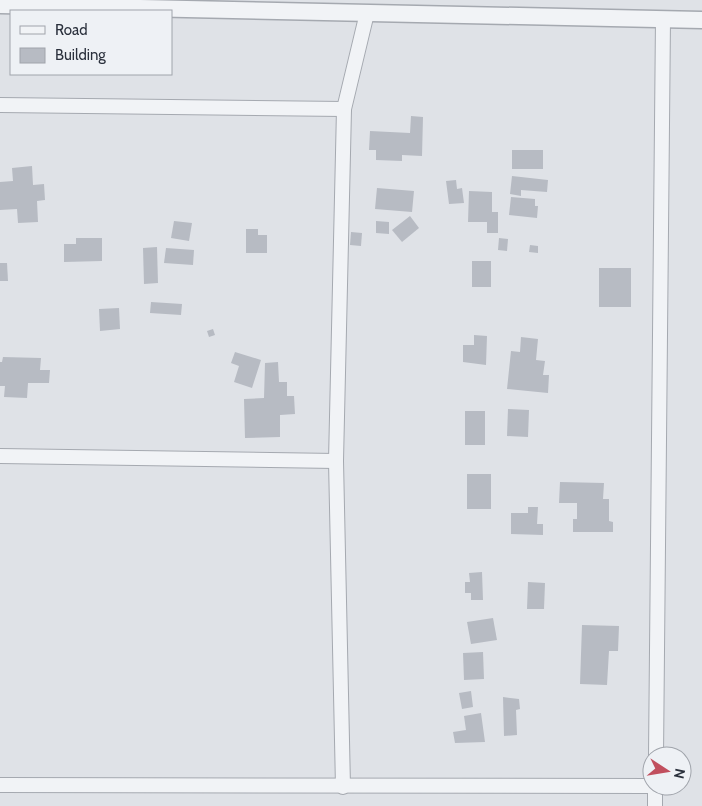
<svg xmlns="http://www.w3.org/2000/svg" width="702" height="806" font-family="Cabin,sans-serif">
<rect width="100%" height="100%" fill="#dfe2e7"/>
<g fill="#b7bbc3">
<polygon points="411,116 423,117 422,156 402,155 402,161 376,160 376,150 369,150 370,131 410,133"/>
<rect x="512" y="150" width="31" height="19"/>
<polygon points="32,166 33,185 44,184 45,200 37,201 38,222 18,223 17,209 0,210 0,182 13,181 12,168"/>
<polygon points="512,176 548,180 547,192 521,190 521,196 510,194"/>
<polygon points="456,180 457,189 462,188 464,203 449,204 446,181"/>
<polygon points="377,188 414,191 412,212 375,209"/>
<polygon points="469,191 492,192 492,212 498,212 498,233 487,233 487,222 468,222"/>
<polygon points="511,197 535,199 535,206 538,206 537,218 509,215"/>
<polygon points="410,216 419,228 402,242 392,230"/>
<polygon points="174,221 192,223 189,241 171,238"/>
<polygon points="376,221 389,222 389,234 376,233"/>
<polygon points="246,229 258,229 258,235 267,235 267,253 246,253"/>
<polygon points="351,232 362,233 361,246 350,245"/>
<polygon points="76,238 102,238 102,261 64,262 64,244 76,244"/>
<polygon points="499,238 508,239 507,251 498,250"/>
<polygon points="530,245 538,246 538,253 529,252"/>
<polygon points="157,247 158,283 144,284 143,248"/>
<polygon points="166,248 194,250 193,265 164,263"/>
<rect x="472" y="261" width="19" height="26"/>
<polygon points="0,263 7,263 8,281 0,281"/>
<rect x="599" y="268" width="32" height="39"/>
<polygon points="151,302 182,304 181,315 150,313"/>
<polygon points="119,308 120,329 100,331 99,309"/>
<polygon points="213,329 215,335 209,337 207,331"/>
<polygon points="474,335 487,336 486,365 463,362 463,345 474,345"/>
<polygon points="521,337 538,339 536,360 545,361 543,375 549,375 548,393 507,389 511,351 520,352"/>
<polygon points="235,352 261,360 252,388 234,382 239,366 231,363"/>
<polygon points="3,357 41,358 40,370 50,370 49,383 28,383 27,398 4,397 5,386 0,386 0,362 2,362"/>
<polygon points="278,362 279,382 287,382 287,396 294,396 295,414 280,415 280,437 245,438 244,399 264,398 265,363"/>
<polygon points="508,409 529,410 528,437 507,436"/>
<rect x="465" y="411" width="20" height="34"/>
<rect x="467" y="474" width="24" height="35"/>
<polygon points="560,482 604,483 603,499 609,499 609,521 613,522 613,532 573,532 573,519 577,519 577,503 559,503"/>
<polygon points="528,507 538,507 537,524 543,524 543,535 511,534 511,513 528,513"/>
<polygon points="482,572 483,600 471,600 471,593 465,593 465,582 470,582 469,573"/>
<polygon points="528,582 545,583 544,609 527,609"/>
<polygon points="493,618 497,640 471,644 467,622"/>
<polygon points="582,625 619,626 618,651 609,651 607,685 580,684"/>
<polygon points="483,652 484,679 464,680 463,653"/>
<polygon points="471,691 473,707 462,709 459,693"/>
<polygon points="503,697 519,699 520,709 516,710 517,735 504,736"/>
<polygon points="481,713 485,742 455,743 453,732 466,730 464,716"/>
</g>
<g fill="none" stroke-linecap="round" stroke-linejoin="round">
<g stroke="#a5a9b0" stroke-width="16">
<g id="minor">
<polyline points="0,105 344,109"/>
<polyline points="0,456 336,461"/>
<polyline points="656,756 663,19"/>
<polyline points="0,785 652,786"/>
<polyline points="343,787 336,461 344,109 367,13"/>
<polyline points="655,806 655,786"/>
</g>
</g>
<g stroke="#a5a9b0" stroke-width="19">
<polyline id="tertiary" points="0,5 702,20"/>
</g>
<use href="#minor" stroke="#f1f3f6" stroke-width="14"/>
<use href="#tertiary" stroke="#f1f3f6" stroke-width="16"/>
</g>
<rect x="10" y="10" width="162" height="65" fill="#eef1f5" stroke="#a0a4ab"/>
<rect x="20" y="26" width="25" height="8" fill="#f1f3f6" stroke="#a0a4ab"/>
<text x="55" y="35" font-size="15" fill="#2a303c">Road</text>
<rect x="20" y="48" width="25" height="15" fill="#b7bbc3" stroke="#a0a4ab"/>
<text x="55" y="60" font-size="15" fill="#2a303c">Building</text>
<g transform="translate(667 771) rotate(102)"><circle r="24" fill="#eef1f5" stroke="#a0a4ab"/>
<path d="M0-4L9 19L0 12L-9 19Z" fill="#c14f5e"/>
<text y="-8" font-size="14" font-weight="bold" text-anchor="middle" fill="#2a303c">N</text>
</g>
</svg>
